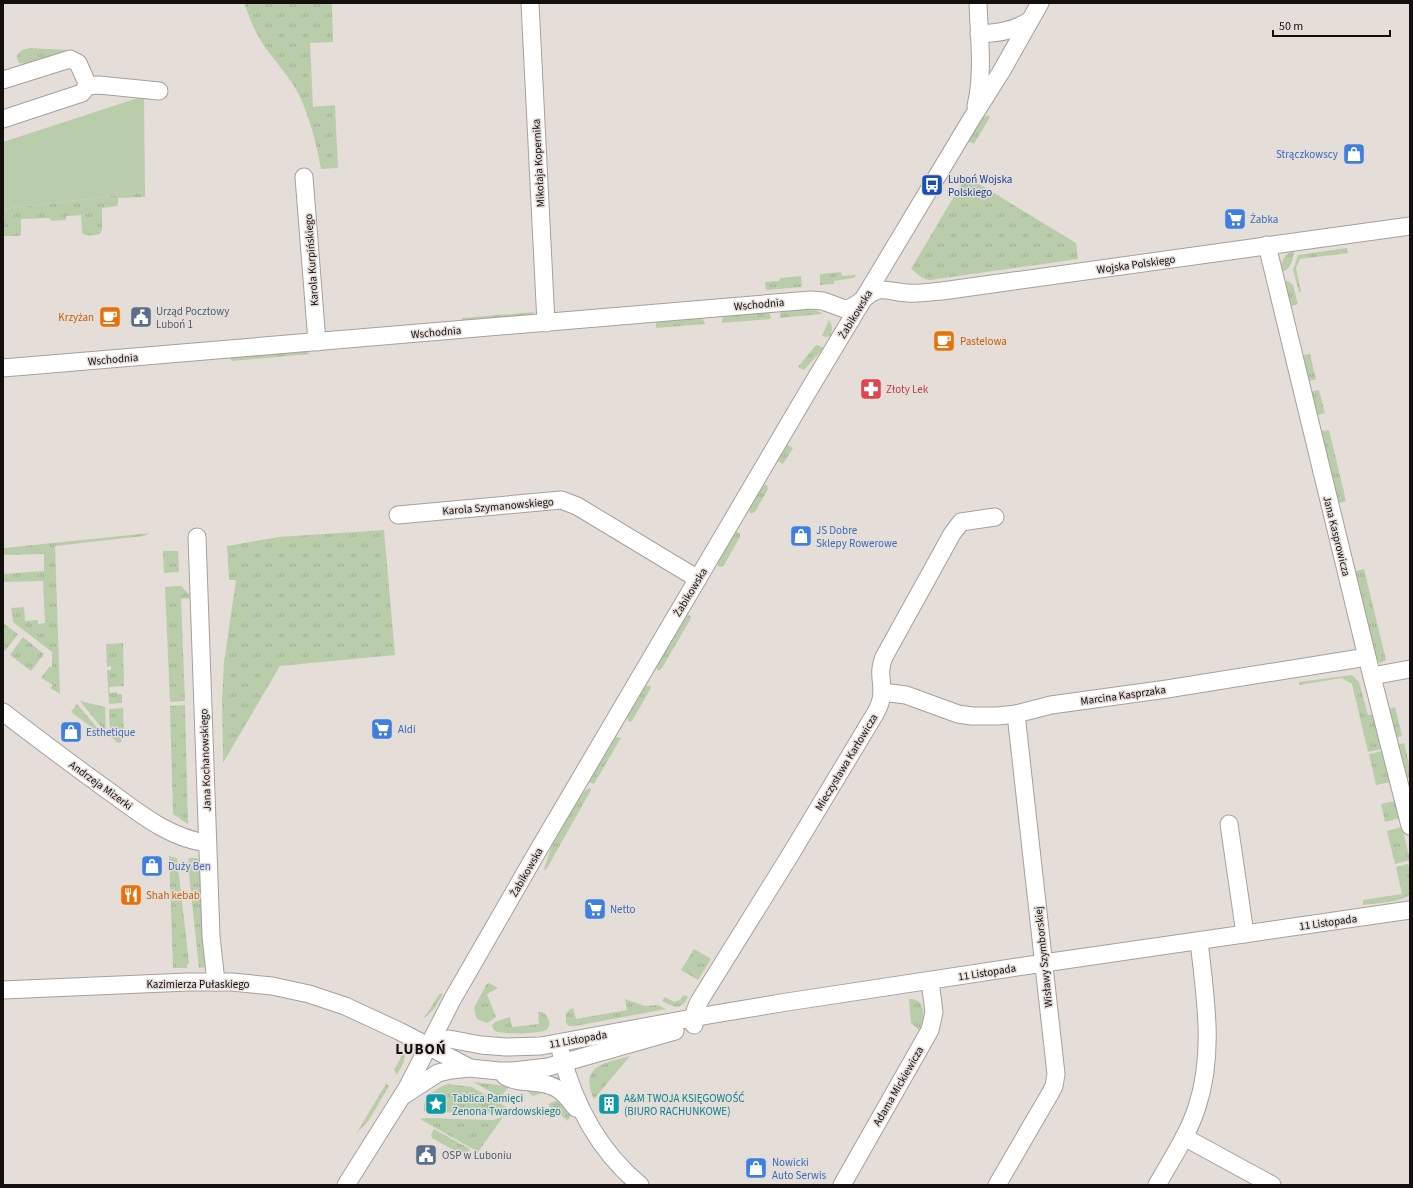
<svg xmlns="http://www.w3.org/2000/svg" width="1413" height="1188" font-family="'Source Sans 3',sans-serif">
<defs>
<pattern id="grass-tufts" width="24" height="20" patternUnits="userSpaceOnUse"><rect width="24" height="20" fill="#bacdab"/><path d="M3 7l-1-3M5 7V3M7 7l1-3M15 17l-1-3M17 17v-4M19 17l1-3" fill="none" stroke="#9faf92"/></pattern>
</defs>
<rect width="100%" height="100%" fill="#e5ddd8"/>
<g fill="url(#grass-tufts)">
<path d="M 244,3 L 332,3 L 333,42 L 310,43 L 313,107 L 335,105 L 338,168 L 321,169 C 316,142 310,117 298,93 C 287,72 268,55 257,34 C 252,25 248,13 244,3 Z"/>
<path d="M 30,48 L 68,50 C 56,55 32,67 19,63 L 17,58 L 17,55 L 22,50 Z"/>
<polygon points="987,115 990,117 974,144 968,141 980,120"/>
<path d="M 966,176 L 1076,243 L 1078,259 L 930,280 C 922,280 917,273 911,269 Z"/>
<path d="M 145,192 L 145,197 L 118,198 L 118,206 L 102,208 L 102,230 L 100,234 C 94,235 87,237 82,233 L 81,215 L 66,216 L 66,220 L 51,221 L 50,218 L 21,219 L 21,234 L 19,236 L 3,236 L 3,209 Z"/>
<polygon points="1347,248 1348,253 1300,259 1296,268 1301,292 1299,292 1293,270 1298,255"/>
<path d="M 1295,250 C 1292,259 1292,270 1281,272 C 1280,262 1285,253 1295,250 Z"/>
<polygon points="841,272 842,276 856,275 853,278 834,281 834,284 820,285 820,274"/>
<polygon points="801,276 802,287 766,290 765,282 779,281 780,278"/>
<polygon points="1288,281 1293,285 1298,304 1292,306 1289,304 1284,282"/>
<polygon points="808,309 815,310 822,313 821,314 780,318 780,313 782,311"/>
<polygon points="535,312 529,316 465,322 462,320 462,318"/>
<polygon points="768,312 770,314 771,319 722,323 722,319 724,316"/>
<polygon points="702,318 704,321 705,324 656,328 656,324 658,321"/>
<path d="M 829,320 C 833,326 832,330 831,336 L 826,337 L 822,336 Z"/>
<polygon points="816,345 824,348 804,370 798,367"/>
<polygon points="307,351 310,354 232,361 230,359 230,357"/>
<polygon points="1310,354 1316,379 1310,381 1307,379 1302,358 1304,355"/>
<polygon points="1319,390 1325,413 1319,415 1316,414 1311,394 1313,391"/>
<polygon points="1329,430 1346,501 1340,503 1337,501 1321,434 1322,431"/>
<polygon points="787,445 793,448 783,464 778,461"/>
<polygon points="764,485 767,485 768,489 755,512 752,513 750,513 749,508"/>
<polygon points="384,530 395,655 280,666 223,763 222,700 224,662 236,580 229,580 227,546 279,537"/>
<polygon points="736,532 740,533 740,537 724,565 721,567 718,566 718,562"/>
<polygon points="150,533 144,536 55,546 60,694 50,688 53,685 41,678 49,667 52,667 52,652 13,622 11,608 24,607 25,621 38,620 38,624 45,623 43,581 3,582 3,574 44,571 44,554 5,555 3,553 3,534 4,548"/>
<polygon points="163,551 178,551 179,572 164,573"/>
<polygon points="1364,569 1386,660 1380,663 1376,659 1355,574 1356,571"/>
<polygon points="181,586 193,598 181,599 185,701 170,702 165,587"/>
<polygon points="689,615 691,617 690,620 662,668 660,670 657,670 656,666 685,617"/>
<polygon points="3,623 18,634 5,651 3,650"/>
<polygon points="23,637 44,654 31,671 10,655"/>
<polygon points="123,643 124,686 109,687 110,693 117,692 117,694 122,694 122,703 109,704 107,670 111,670 111,666 107,667 106,644"/>
<polygon points="1352,675 1359,682 1368,715 1373,714 1382,749 1368,752 1352,684 1342,678 1299,685 1299,682"/>
<polygon points="646,686 650,686 651,688 632,721 630,722 628,721 627,717 643,687"/>
<polygon points="80,701 105,707 106,733"/>
<polygon points="77,704 107,739 71,712"/>
<polygon points="185,705 188,824 173,814 170,706"/>
<polygon points="1395,707 1402,736 1398,737 1395,736 1388,709"/>
<polygon points="123,708 124,736 121,742 118,743 110,736 109,709"/>
<polygon points="616,737 621,738 594,784 589,782 613,740"/>
<polygon points="1404,743 1410,768 1410,778 1406,777 1398,747 1400,744"/>
<polygon points="1383,751 1391,782 1376,785 1369,754"/>
<polygon points="589,788 591,790 546,870 544,869 552,845 581,794"/>
<polygon points="1395,801 1400,818 1385,822 1381,804"/>
<polygon points="1402,827 1410,860 1395,864 1387,831"/>
<polygon points="169,856 177,858 189,963 187,965 187,968 173,968"/>
<polygon points="189,858 197,858 201,862 206,967 199,968 188,865"/>
<path d="M 1408,864 L 1410,871 L 1410,894 C 1402,903 1375,903 1363,905 L 1363,900 L 1402,894 L 1396,867 Z"/>
<polygon points="694,949 711,959 698,980 681,970"/>
<polygon points="489,983 498,988 487,994 496,1017 487,1023 477,1019 474,1008 486,985"/>
<polygon points="440,993 443,994 433,1010 423,1019"/>
<path d="M 683,995 L 688,997 C 681,1011 674,1007 662,1001 L 665,997 L 674,1002 L 680,1000 Z"/>
<polygon points="625,999 645,1006 658,1005 666,1009 575,1026 569,1026 566,1023 566,1014 569,1010 573,1008 576,1019 627,1010"/>
<path d="M 909,999 C 927,998 925,1019 919,1030 L 911,1023 Z"/>
<path d="M 538,1012 L 542,1012 C 548,1015 553,1025 546,1030 C 539,1034 502,1035 495,1031 C 493,1029 493,1028 492,1025 L 495,1022 L 510,1017 L 512,1027 L 539,1024 Z"/>
<path d="M 404,1051 C 407,1060 401,1067 397,1075 L 394,1070 Z"/>
<path d="M 630,1056 L 594,1099 C 579,1066 604,1063 630,1056 Z"/>
<polygon points="473,1082 548,1091 533,1096 523,1088 508,1088 503,1094 515,1102 513,1104"/>
<polygon points="386,1084 389,1086 369,1120 356,1134"/>
<path d="M 448,1084 L 472,1087 L 506,1107 L 487,1113 L 425,1112 C 419,1100 437,1087 448,1084 Z"/>
<polygon points="559,1100 565,1102 570,1117 568,1121 548,1105 552,1102"/>
<polygon points="503,1117 478,1152 420,1119 426,1118 493,1120"/>
<polygon points="434,1129 470,1149 466,1157 432,1138 431,1135"/>
</g>
<polygon fill="#bacdab" points="144,96 145,192 3,209 3,142"/>
<g fill="none" stroke-linecap="round" stroke-linejoin="round">
<g stroke="#a7a09a" stroke-width="19">
<g id="minor">
<polyline points="530,3 546,323"/>
<path d="M 979,34 C 998,33 1013,31 1029,21"/>
<polyline points="3,80 70,59 78,63 87,83 85,89 82,93 3,119"/>
<polyline points="87,86 99,85 159,91"/>
<path d="M 976,106 C 984,73 979,37 978,3"/>
<polyline points="304,177 317,342"/>
<polyline points="1267,245 1367,657 1410,826"/>
<path d="M 3,368 L 811,300 L 823,301 L 845,309 C 859,308 866,292 879,290 C 888,289 898,293 907,293 C 919,294 930,292 942,291 L 1410,226"/>
<polyline points="398,515 561,500 577,506 698,579"/>
<polyline points="197,537 211,936 216,982"/>
<polyline points="1372,676 1410,669"/>
<polyline points="882,692 906,695 958,714 972,716 998,716 1016,714 1051,705 1167,689 1367,657"/>
<path d="M 3,712 C 37,738 71,764 106,789 C 137,811 168,838 207,843"/>
<polyline points="1229,824 1245,934"/>
<polyline points="3,990 188,982 232,982 272,986 309,994 345,1006 399,1031 470,1068"/>
<path d="M 694,1025 C 693,1015 695,1009 700,1000 L 789,857 L 875,714 C 879,707 882,700 882,692 C 882,678 878,672 884,657 L 952,534 L 961,522 L 995,517"/>
<polyline points="429,1047 435,1042 449,1039 481,1045 506,1047 541,1046 709,1015 787,1002 1044,963 1410,910"/>
<path d="M 561,1053 C 574,1104 599,1151 640,1185"/>
<path d="M 505,1076 C 520,1085 541,1079 556,1088 C 564,1092 570,1101 576,1108"/>
<polyline points="404,1095 438,1073 451,1070 470,1068 499,1071 513,1071 548,1067 675,1031"/>
<polyline points="1184,1137 1272,1185"/>
<polyline points="346,1185 407,1088 452,1000 536,854 807,393 972,118 1001,72 1040,3"/>
<polyline points="842,1185 930,1030 934,1012 930,981"/>
<polyline points="997,1185 1051,1092 1054,1086 1056,1074 1016,714"/>
<path d="M 1157,1185 C 1171,1160 1188,1135 1197,1107 C 1215,1052 1205,996 1199,941"/>
</g>
</g>
<use href="#minor" stroke="#fff" stroke-width="17"/>
</g>
<defs>
<g id="shop-square" transform="scale(1.15)"><rect x="-9" y="-9" width="18" height="18" rx="4" fill="#3f7fe0" stroke="#e5ddd8"/><path d="M-5-2.5h2.3a2.7 3.5 0 0 1 5.4 0H5L5.5 6h-11ZM-1.5-2.5h3a1.5 2.3 0 0 0-3 0Z" fill="#fff"/></g>
<g id="bus-square" transform="scale(1.15)"><rect x="-9" y="-9" width="18" height="18" rx="4" fill="#1a4fb4" stroke="#e5ddd8"/><path d="M-5-6H5V4H4V6H2V4H-2V6H-4V4H-5ZM-3.5-4V0h7V-4ZM-3.5 1.2v1.5H-2V1.2ZM2 1.2v1.5H3.5V1.2Z" fill="#fff"/></g>
<g id="supermarket-square" transform="scale(1.15)"><rect x="-9" y="-9" width="18" height="18" rx="4" fill="#3f7fe0" stroke="#e5ddd8"/><path d="M-6-5.5h2.5l.6 2H6L4.5 2H-2.5L-4.4-4H-6ZM-1.5 3.2a1.3 1.3 0 1 0 .1 0ZM3 3.2a1.3 1.3 0 1 0 .1 0Z" fill="#fff"/></g>
<g id="cafe-square" transform="scale(1.15)"><rect x="-9" y="-9" width="18" height="18" rx="4" fill="#e8710a" stroke="#e5ddd8"/><path d="M-5.5-4.5H6V0H3Q3 3.5 0 3.5H-2.5Q-5.5 3.5-5.5 0ZM3-3.2v2h1.7v-2ZM-6 4.5H4V6H-6Z" fill="#fff"/></g>
<g id="civic-square" transform="scale(1.15)"><rect x="-9" y="-9" width="18" height="18" rx="4" fill="#5c6f8a" stroke="#e5ddd8"/><path d="M-.6-6.5H3V-4.5H.6V-3L4-1V1h2V6H-6V1h2V-1L-.6-3ZM-1.2 2.5V6h2.4V2.5Z" fill="#fff"/></g>
<g id="pharmacy-square" transform="scale(1.15)"><rect x="-9" y="-9" width="18" height="18" rx="4" fill="#e0444e" stroke="#e5ddd8"/><path d="M-2-6h4v4h4v4h-4v4h-4v-4h-4v-4h4Z" fill="#fff"/></g>
<g id="restaurant-square" transform="scale(1.15)"><rect x="-9" y="-9" width="18" height="18" rx="4" fill="#e8710a" stroke="#e5ddd8"/><path d="M-5-6h1v4h1v-4h1v4h1v-4h1v5L-1.5 .5V6h-2V.5L-5-1ZM5-6V6H3V1.5H1.5Q1.5-4 5-6Z" fill="#fff"/></g>
<g id="sight-square" transform="scale(1.15)"><rect x="-9" y="-9" width="18" height="18" rx="4" fill="#0f9aa8" stroke="#e5ddd8"/><path d="M0-6L1.8-2.2L6-1.7L2.9 1.2L3.7 5.4L0 3.3L-3.7 5.4L-2.9 1.2L-6-1.7L-1.8-2.2Z" fill="#fff"/></g>
<g id="building-square" transform="scale(1.15)"><rect x="-9" y="-9" width="18" height="18" rx="4" fill="#0f9aa8" stroke="#e5ddd8"/><path d="M-4-6H4V6H1V3H-1V6H-4ZM-2.5-4.3h1.7v1.8h-1.7ZM.8-4.3h1.7v1.8H.8ZM-2.5-1h1.7V.8h-1.7ZM.8-1h1.7V.8H.8Z" fill="#fff"/></g>
</defs>
<g fill-rule="evenodd">
<use href="#shop-square" x="1354" y="154"/>
<use href="#bus-square" x="932" y="185"/>
<use href="#supermarket-square" x="1235" y="219"/>
<use href="#cafe-square" x="110" y="317"/>
<use href="#civic-square" x="141" y="317"/>
<use href="#cafe-square" x="944" y="341"/>
<use href="#pharmacy-square" x="871" y="389"/>
<use href="#shop-square" x="801" y="536"/>
<use href="#supermarket-square" x="382" y="729"/>
<use href="#shop-square" x="71" y="732"/>
<use href="#shop-square" x="152" y="866"/>
<use href="#restaurant-square" x="131" y="895"/>
<use href="#supermarket-square" x="595" y="909"/>
<use href="#sight-square" x="436" y="1104"/>
<use href="#building-square" x="609" y="1104"/>
<use href="#civic-square" x="426" y="1155"/>
<use href="#shop-square" x="756" y="1168"/>
</g>
<g text-anchor="middle" stroke-width="3" stroke-linejoin="round" paint-order="stroke">
<g font-size="11" fill="#366cbe" stroke="#e5ddd8" text-anchor="start">
<text x="1338" y="158" text-anchor="end">Strączkowscy</text>
<text x="1250" y="223">Żabka</text>
<text x="816" y="534">JS Dobre<tspan x="816" dy="13">Sklepy Rowerowe</tspan></text>
<text x="398" y="733">Aldi</text>
<text x="86" y="736">Esthetique</text>
<text x="168" y="870">Duży Ben</text>
<text x="610" y="913">Netto</text>
<text x="772" y="1166">Nowicki<tspan x="772" dy="13">Auto Serwis</tspan></text>
</g>
<g font-size="11" fill="#120f0d" stroke="#e5ddd8">
<text transform="translate(538 163) rotate(-93)" y="4">Mikołaja Kopernika</text>
<text transform="translate(311 260) rotate(-94)" y="4">Karola Kurpińskiego</text>
<text transform="translate(1136 264) rotate(-8)" y="4">Wojska Polskiego</text>
<text transform="translate(759 304) rotate(-5)" y="4">Wschodnia</text>
<text transform="translate(855 314) rotate(-59)" y="4">Żabikowska</text>
<text transform="translate(436 332) rotate(-5)" y="4">Wschodnia</text>
<text transform="translate(113 359) rotate(-5)" y="4">Wschodnia</text>
<text transform="translate(498 506) rotate(-5)" y="4">Karola Szymanowskiego</text>
<text transform="translate(1337 536) rotate(76)" y="4">Jana Kasprowicza</text>
<text transform="translate(690 592) rotate(-59)" y="4">Żabikowska</text>
<text transform="translate(1123 695) rotate(-8)" y="4">Marcina Kasprzaka</text>
<text transform="translate(205 760) rotate(-92)" y="4">Jana Kochanowskiego</text>
<text transform="translate(846 762) rotate(-59)" y="4">Mieczysława Karłowicza</text>
<text transform="translate(101 785) rotate(36)" y="4">Andrzeja Mizerki</text>
<text transform="translate(526 872) rotate(-60)" y="4">Żabikowska</text>
<text transform="translate(1328 922) rotate(-8)" y="4">11 Listopada</text>
<text transform="translate(1043 957) rotate(-96)" y="4">Wisławy Szymborskiej</text>
<text transform="translate(987 972) rotate(-9)" y="4">11 Listopada</text>
<text x="198" y="988">Kazimierza Pułaskiego</text>
<text transform="translate(578 1039) rotate(-10)" y="4">11 Listopada</text>
<text transform="translate(898 1086) rotate(-60)" y="4">Adama Mickiewicza</text>
</g>
<g font-size="11" fill="#164399" stroke="#e5ddd8" text-anchor="start">
<text x="948" y="183">Luboń Wojska<tspan x="948" dy="13">Polskiego</tspan></text>
</g>
<g font-size="11" fill="#4e5e75" stroke="#e5ddd8" text-anchor="start">
<text x="156" y="315">Urząd Pocztowy<tspan x="156" dy="13">Luboń 1</tspan></text>
<text x="442" y="1159">OSP w Luboniu</text>
</g>
<g font-size="11" fill="#c56008" stroke="#e5ddd8" text-anchor="start">
<text x="94" y="321" text-anchor="end">Krzyżan</text>
<text x="960" y="345">Pastelowa</text>
<text x="146" y="899">Shah kebab</text>
</g>
<g font-size="11" fill="#be3a42" stroke="#e5ddd8" text-anchor="start">
<text x="886" y="393">Złoty Lek</text>
</g>
<g font-size="11" fill="#0d838f" stroke="#e5ddd8" text-anchor="start">
<text x="452" y="1102">Tablica Pamięci<tspan x="452" dy="13">Zenona Twardowskiego</tspan></text>
<text x="624" y="1102">A&amp;M TWOJA KSIĘGOWOŚĆ<tspan x="624" dy="13">(BIURO RACHUNKOWE)</tspan></text>
</g>
<g font-size="15" font-weight="bold" letter-spacing="1" fill="#120f0d" stroke="#e5ddd8">
<text x="421" y="1054">LUBOŃ</text>
</g>
</g>
<rect width="1413" height="1188" fill="none" stroke="#120f0d" stroke-width="8"/>
<path d="M1273 30v6h117v-6" fill="none" stroke="#120f0d" stroke-width="2"/>
<text x="1279" y="30" font-size="12" fill="#120f0d" stroke="#e5ddd8" stroke-width="3" paint-order="stroke">50 m</text>
</svg>
